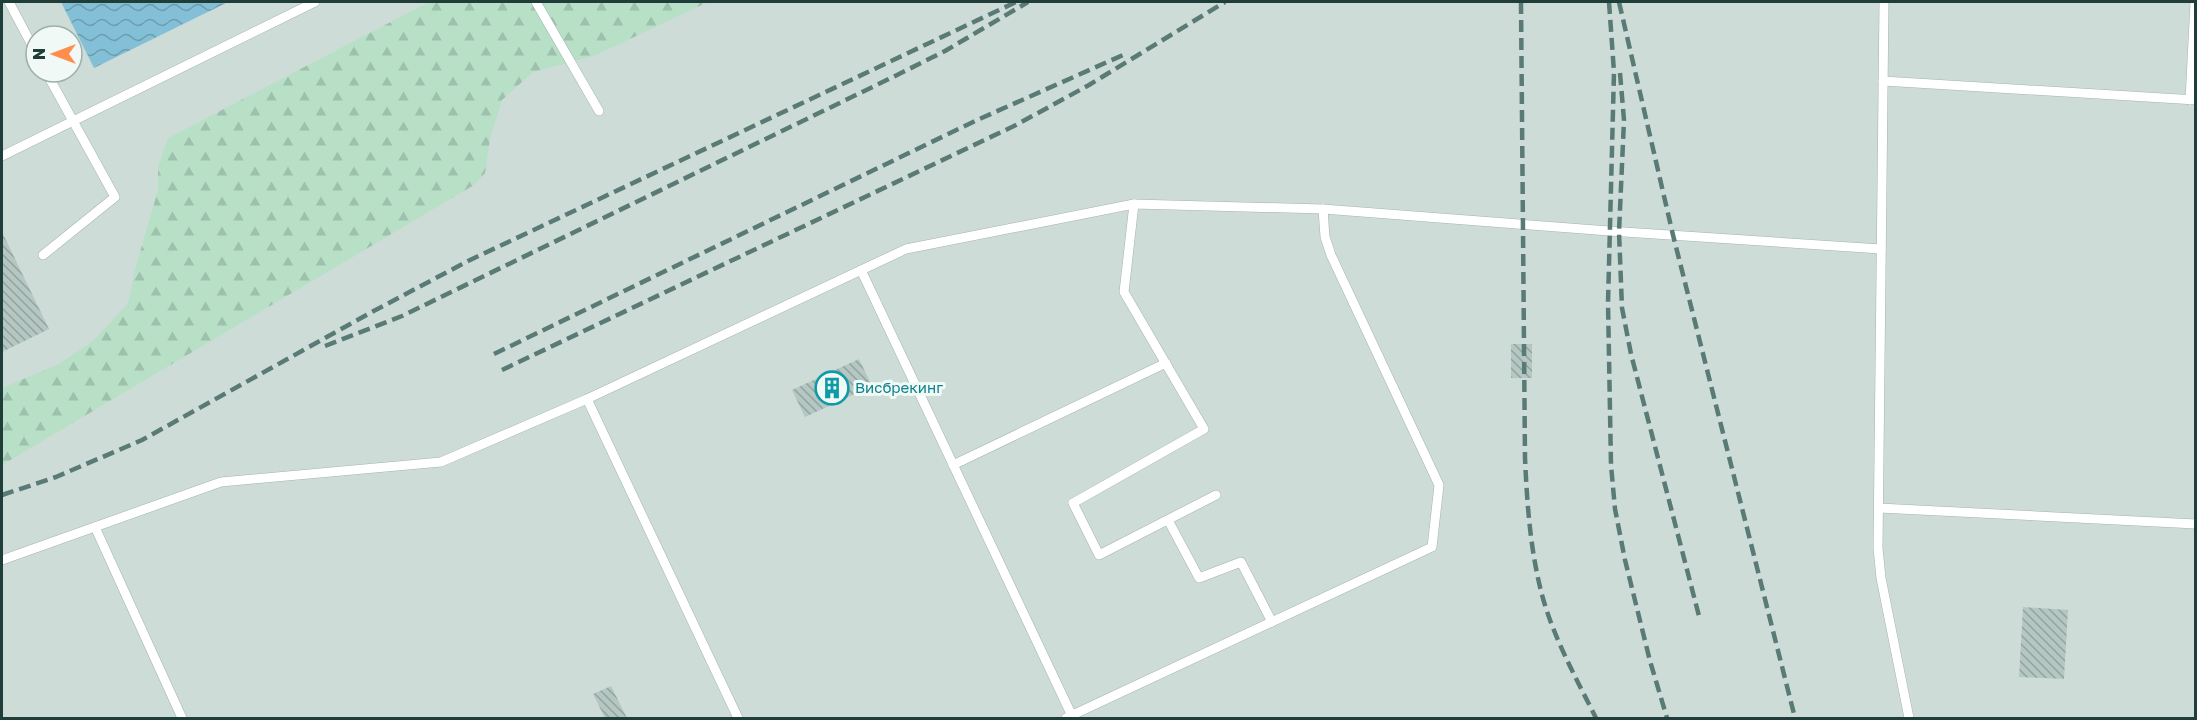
<svg xmlns="http://www.w3.org/2000/svg" width="2197" height="720" font-family="'Golos Text',sans-serif">
<defs>
<pattern id="forest-firs" width="22" height="20" patternUnits="userSpaceOnUse" patternTransform="scale(1.5)"><rect width="22" height="20" fill="#b7e0c7"/><path d="M5 1l3.5 6h-7zM16 11l3.5 6h-7z" fill="#9dc1ac"/></pattern>
<pattern id="water-waves" width="16" height="10" patternUnits="userSpaceOnUse" patternTransform="scale(1.5)"><rect width="16" height="10" fill="#83c0d7"/><path d="M0 5q4-4 8 0t8 0" fill="none" stroke="#6b9daf"/></pattern>
<pattern id="building-back-hatch" width="6" height="6" patternUnits="userSpaceOnUse" patternTransform="scale(1.5)"><rect width="6" height="6" fill="#b5c7c2"/><path d="M-1 5l2 2M0 0l6 6M5-1l2 2" fill="none" stroke="#93a39f"/></pattern>
</defs>
<rect width="100%" height="100%" fill="#e0ece8"/>
<path fill="#cedcd8" fill-rule="evenodd" d="M 2,2 L 2195,2 L 2195,718 L 2,718 ZM 36,36 L 72,36 L 72,72 L 36,72 Z"/>
<polygon fill="url(#forest-firs)" points="429,2 708,2 594,56 533,72 502,100 490,139 485,173 474,185 2,465 2,388 59,364 93,341 128,303 136,266 158,190 158,167 168,138"/>
<polygon fill="url(#water-waves)" points="61,2 228,2 94,68"/>
<g fill="url(#building-back-hatch)">
<polygon points="2,232 49,329 2,352"/>
<rect x="1511" y="344" width="21" height="34"/>
<polygon points="859,359 872,386 805,417 792,390"/>
<polygon points="2023,607 2068,610 2064,679 2019,677"/>
<polygon points="611,686 627,718 605,718 593,694"/>
</g>
<g fill="none" stroke-linecap="round" stroke-linejoin="round">
<g stroke="#a2b4b0" stroke-width="10">
<g id="service">
<polyline points="9,2 36,53"/>
<polyline points="536,2 599,111"/>
<polyline points="1884,2 1878,548 1881,578 1909,718"/>
<polyline points="1883,81 2196,100"/>
<polyline points="2190,100 2195,2"/>
<polyline points="2,156 315,2"/>
<polyline points="1134,204 1124,292 1204,429 1073,503 1099,555 1216,495"/>
<polyline points="43,255 115,197 46,72"/>
<polyline points="861,270 1073,718"/>
<polyline points="587,399 738,718"/>
<polyline points="953,465 1166,363"/>
<polyline points="1879,508 2196,524"/>
<polyline points="1168,520 1199,578 1241,562 1272,622"/>
<polyline points="95,527 182,718"/>
<polyline points="2,560 221,482 441,462 587,399 906,249 1134,204 1323,209 1609,231 1881,249"/>
<polyline points="1066,718 1432,547 1439,485 1331,255 1325,237 1323,209"/>
</g>
</g>
<use href="#service" stroke="#fff" stroke-width="9"/>
<g stroke="#597a75" stroke-width="4.5" stroke-dasharray="12 6" stroke-linecap="butt">
<path d="M 1521,2 L 1525,458 C 1527,503 1530,547 1541,591 C 1552,635 1576,678 1596,718"/>
<polyline points="1609,2 1614,72 1608,303 1611,465 1615,509 1625,560 1650,661 1667,718"/>
<polyline points="1619,2 1673,235 1795,718"/>
<polyline points="1620,73 1624,120 1619,232 1622,308 1631,354 1699,616"/>
<polyline points="325,346 402,316 893,77 945,51 1028,2"/>
<polyline points="494,354 975,121 1123,55"/>
<polyline points="502,370 1016,125 1089,85 1225,2"/>
<polyline points="2,495 56,477 142,440 370,313 468,261 1016,2"/>
</g>
</g>
<defs>
<g id="building-ring" transform="scale(1.725)"><circle r="9.5" fill="#f1f9f6" stroke="#0f9aa8" stroke-width="1.5"/><path d="M-4-6H4V6H1V3H-1V6H-4ZM-2.5-4.3h1.7v1.8h-1.7ZM.8-4.3h1.7v1.8H.8ZM-2.5-1h1.7V.8h-1.7ZM.8-1h1.7V.8H.8Z" fill="#0f9aa8"/></g>
</defs>
<g fill-rule="evenodd">
<use href="#building-ring" x="832" y="388"/>
</g>
<g text-anchor="middle" stroke-width="6" stroke-linejoin="round" paint-order="stroke">
<g font-size="15" fill="#0d838f" stroke="#f1f9f6" text-anchor="start">
<text x="855" y="393">Висбрекинг</text>
</g>
</g>
<rect width="2197" height="720" fill="none" stroke="#1f3e3a" stroke-width="6"/>
<g transform="translate(54 54) rotate(270)"><circle r="28" fill="#f1f9f6" stroke="#9daeab" stroke-width="1.5"/>
<path d="M0-4.5L10 22L0 15L-10 22Z" fill="#fe8e4d"/>
<text y="-9" font-size="16" font-weight="bold" text-anchor="middle" fill="#1f3e3a">N</text>
</g>
</svg>
